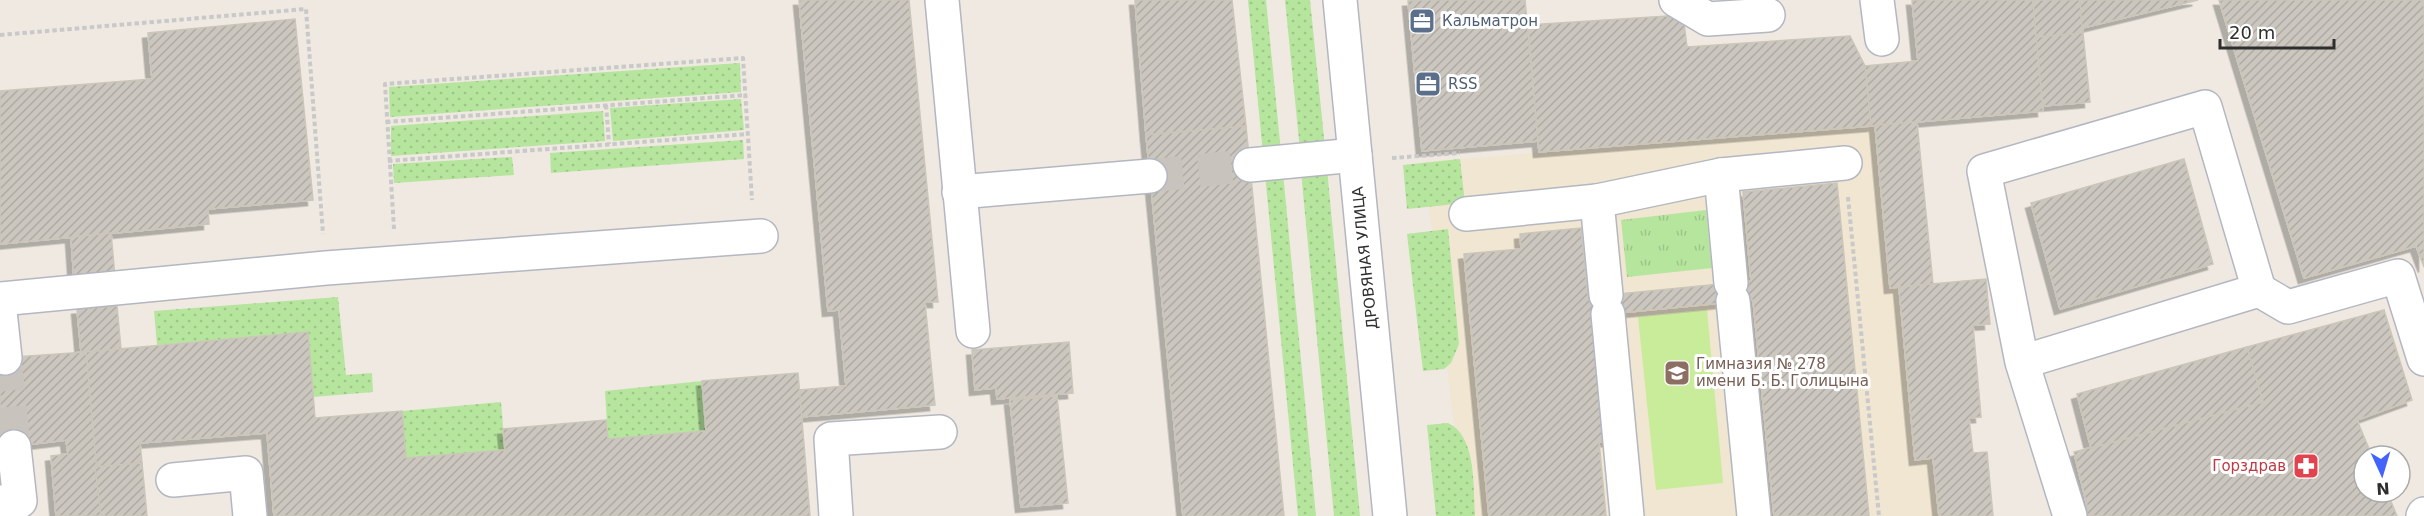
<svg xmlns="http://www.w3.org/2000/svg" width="2424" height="516" font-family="'DejaVu Sans',sans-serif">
<defs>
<pattern id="grass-dots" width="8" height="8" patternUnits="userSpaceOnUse" patternTransform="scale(1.5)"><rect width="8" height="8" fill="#b6e59e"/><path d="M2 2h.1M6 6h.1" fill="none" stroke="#9dc588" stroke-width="1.8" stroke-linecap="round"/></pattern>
<pattern id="park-tufts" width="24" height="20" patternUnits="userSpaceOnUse" patternTransform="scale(1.5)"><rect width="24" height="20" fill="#b6e59e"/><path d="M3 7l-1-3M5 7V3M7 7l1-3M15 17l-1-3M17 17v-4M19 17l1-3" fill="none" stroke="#9dc588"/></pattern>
<pattern id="building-hatch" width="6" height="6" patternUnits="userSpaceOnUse" patternTransform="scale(1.5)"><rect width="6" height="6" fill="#cbc7bf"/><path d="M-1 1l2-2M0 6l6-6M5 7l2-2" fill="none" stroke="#afaba4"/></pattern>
<filter id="shadow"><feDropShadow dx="-5.5" dy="5.5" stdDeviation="0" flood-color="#0004"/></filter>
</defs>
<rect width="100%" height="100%" fill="#efe9e1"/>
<polygon fill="#f0e6d1" points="1875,125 1890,288 1899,287 1915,460 1933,458 1939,516 1464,516 1424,162"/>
<g fill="url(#grass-dots)">
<polygon points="1248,0 1266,0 1281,152 1263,154"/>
<polygon points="1285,0 1310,0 1325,148 1300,150"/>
<polygon points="740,63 741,92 390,117 389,87"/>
<polygon points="741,99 744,130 613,141 610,108"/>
<polygon points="603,111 605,141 391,156 391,126"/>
<polygon points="743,140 744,159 551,173 550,153"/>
<polygon points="512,157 514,175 394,183 393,164"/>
<polygon points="1460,159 1465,203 1407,209 1403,165"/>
<polygon points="1327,169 1360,516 1334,516 1301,172"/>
<polygon points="1283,173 1316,516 1298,516 1265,174"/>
<polygon points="1448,229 1459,344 1451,363 1444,369 1423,371 1407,234"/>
<polygon points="338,297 346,375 372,373 373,392 313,397 308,332 157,345 154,311"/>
<polygon points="702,381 706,431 608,439 605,391"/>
<polygon points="501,402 505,450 406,458 402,411"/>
<path d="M 1448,423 C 1477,436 1473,488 1475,516 L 1436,516 L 1427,425 Z"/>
</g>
<polygon fill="url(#park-tufts)" points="1706,210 1712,268 1627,277 1621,220"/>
<polygon fill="#c9ec9a" points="1707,310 1723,483 1656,490 1638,317"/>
<g fill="url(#building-hatch)" stroke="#cbc5ba" stroke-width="1.5" filter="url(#shadow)">
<polygon points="799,0 909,0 938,302 925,302 935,405 801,417 799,390 846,386 839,310 828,311"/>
<polygon points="1135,0 1232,0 1246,126 1146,135"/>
<polygon points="1423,0 1525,0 1538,141 1422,151 1408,1"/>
<polygon points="1912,0 2033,0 2043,111 1871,126 1865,66 1918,61"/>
<polygon points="2033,0 2080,0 2083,33 2036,37"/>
<polygon points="2080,0 2198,0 2082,28"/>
<polygon points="2219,0 2424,0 2424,267 2416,246 2304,278"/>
<polygon points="1683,15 1687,47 1850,36 1865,66 1871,126 1539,152 1528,25"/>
<polygon points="295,19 313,200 208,209 209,224 0,244 0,91 152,79 148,33"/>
<polygon points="2083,33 2090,102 2043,106 2036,37"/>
<polygon points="1917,122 1933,284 1890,288 1875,125"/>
<polygon points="1246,126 1284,516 1183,516 1146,135"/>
<polygon points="2184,159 2213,264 2060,309 2031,203"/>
<polygon points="1837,183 1869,516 1774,516 1753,300 1608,314 1609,441 1599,442 1606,516 1489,516 1464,254 1521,249 1520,234 1581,228 1588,297 1751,281 1743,192"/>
<polygon points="111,233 115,277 74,281 71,237"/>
<polygon points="1986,279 1990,324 1973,325 1981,417 1969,418 1973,453 1987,452 1993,516 1939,516 1933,458 1915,460 1899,287"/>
<polygon points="117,306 121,349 81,352 77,309"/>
<polygon points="2384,310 2412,400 2357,420 2372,456 2364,456 2364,492 2387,492 2397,516 2086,516 2088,510 2074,452 2263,402 2247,347"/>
<polygon points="308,332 315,418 402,411 406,458 505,450 503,429 606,420 608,439 706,431 702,381 798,373 810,516 274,516 267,433 140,443 142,463 95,467 86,352"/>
<polygon points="1069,342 1073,393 997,399 996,388 975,390 972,350"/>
<polygon points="2247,347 2263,402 2091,448 2077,394"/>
<polygon points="86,352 101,516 56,516 51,456 68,454 66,440 0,448 0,358"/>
<polygon points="1057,396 1068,503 1021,507 1010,400"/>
<polygon points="142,463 147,516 101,516 95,467"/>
</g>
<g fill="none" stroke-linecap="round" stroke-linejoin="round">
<g stroke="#c8c4bd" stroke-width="33" stroke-dasharray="33 16" stroke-linecap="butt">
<polyline points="1150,176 1250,165"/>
<polyline points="5,358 14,447"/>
</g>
<g stroke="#b4b7c1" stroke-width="36">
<g id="minor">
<polyline points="942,0 973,331"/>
<polyline points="1340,0 1390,516"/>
<polyline points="1676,0 1708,19 1768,15"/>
<polyline points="1877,0 1882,39"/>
<polyline points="1250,165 1355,155"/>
<polyline points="1721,175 1731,283"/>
<polyline points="959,192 1150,176"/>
<polyline points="1597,201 1606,295"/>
<polyline points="1466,214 1597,201 1721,175 1845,163"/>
<polyline points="2259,290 2288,307 2398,276 2424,359"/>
<polyline points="0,299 326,268 761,236"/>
<polyline points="1733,301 1754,516"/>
<polyline points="0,311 5,358"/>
<polyline points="1608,314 1627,516"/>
<polyline points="2022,362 1984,171 2205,107 2259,290 2022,362 2070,516"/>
<polyline points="173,480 246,473 250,516"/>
<polyline points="0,502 20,501 14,447"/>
<polyline points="836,516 831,439 940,432"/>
<polyline points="2423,516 2424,514"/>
</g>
</g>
<g stroke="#c9c9c9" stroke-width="4" stroke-dasharray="4.5 3" stroke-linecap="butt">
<polyline points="0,35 306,9 323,234"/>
<polyline points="606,105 609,144"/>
<polyline points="386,122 746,95"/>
<polyline points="1392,158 1460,153"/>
<polyline points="388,161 748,134"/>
<polyline points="1848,197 1879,516"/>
<polyline points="394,229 385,84 743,58 752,200"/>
</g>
<use href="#minor" stroke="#fff" stroke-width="33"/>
</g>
<defs>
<g id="office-square" transform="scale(1.35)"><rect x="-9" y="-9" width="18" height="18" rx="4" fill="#5c6f8a" stroke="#fff"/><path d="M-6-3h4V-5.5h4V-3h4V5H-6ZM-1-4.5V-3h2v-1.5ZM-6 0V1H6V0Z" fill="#fff"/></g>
<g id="school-square" transform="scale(1.35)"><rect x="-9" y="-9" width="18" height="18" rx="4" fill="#8d6e63" stroke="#fff"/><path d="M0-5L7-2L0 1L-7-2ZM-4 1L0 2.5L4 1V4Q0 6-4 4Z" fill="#fff"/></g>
<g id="pharmacy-square" transform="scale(1.35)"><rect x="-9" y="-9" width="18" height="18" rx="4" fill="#e0444e" stroke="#fff"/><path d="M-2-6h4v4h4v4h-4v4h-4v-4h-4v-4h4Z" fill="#fff"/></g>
</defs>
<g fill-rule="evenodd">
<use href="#office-square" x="1422" y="21"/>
<use href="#office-square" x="1428" y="84"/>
<use href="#school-square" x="1677" y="373"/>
<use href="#pharmacy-square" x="2306" y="466"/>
</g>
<g text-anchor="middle" stroke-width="6" stroke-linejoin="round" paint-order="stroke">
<g font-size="15" fill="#4e5e75" stroke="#fff" text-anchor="start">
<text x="1442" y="26">Кальматрон</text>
<text x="1448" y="89">RSS</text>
</g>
<g font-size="15" fill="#2e2e2e" stroke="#fff">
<text transform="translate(1365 258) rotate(-96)" y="5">ДРОВЯНАЯ УЛИЦА</text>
</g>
<g font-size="15" fill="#785e54" stroke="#fff" text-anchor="start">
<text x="1696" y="369">Гимназия № 278<tspan x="1696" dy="17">имени Б. Б. Голицына</tspan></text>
</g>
<g font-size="15" fill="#be3a42" stroke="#fff" text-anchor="end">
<text x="2286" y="471">Горздрав</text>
</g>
</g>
<g transform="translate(2382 474) rotate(176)"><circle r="28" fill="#ffffff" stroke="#ababab" stroke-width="1.5"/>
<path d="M0-4.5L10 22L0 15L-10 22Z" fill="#4264fb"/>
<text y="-9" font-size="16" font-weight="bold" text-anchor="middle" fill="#2e2e2e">N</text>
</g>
<path d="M2220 39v9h114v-9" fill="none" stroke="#2e2e2e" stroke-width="3"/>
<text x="2229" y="39" font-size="18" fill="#2e2e2e" stroke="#ffffff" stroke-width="4.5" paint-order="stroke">20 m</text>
</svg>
